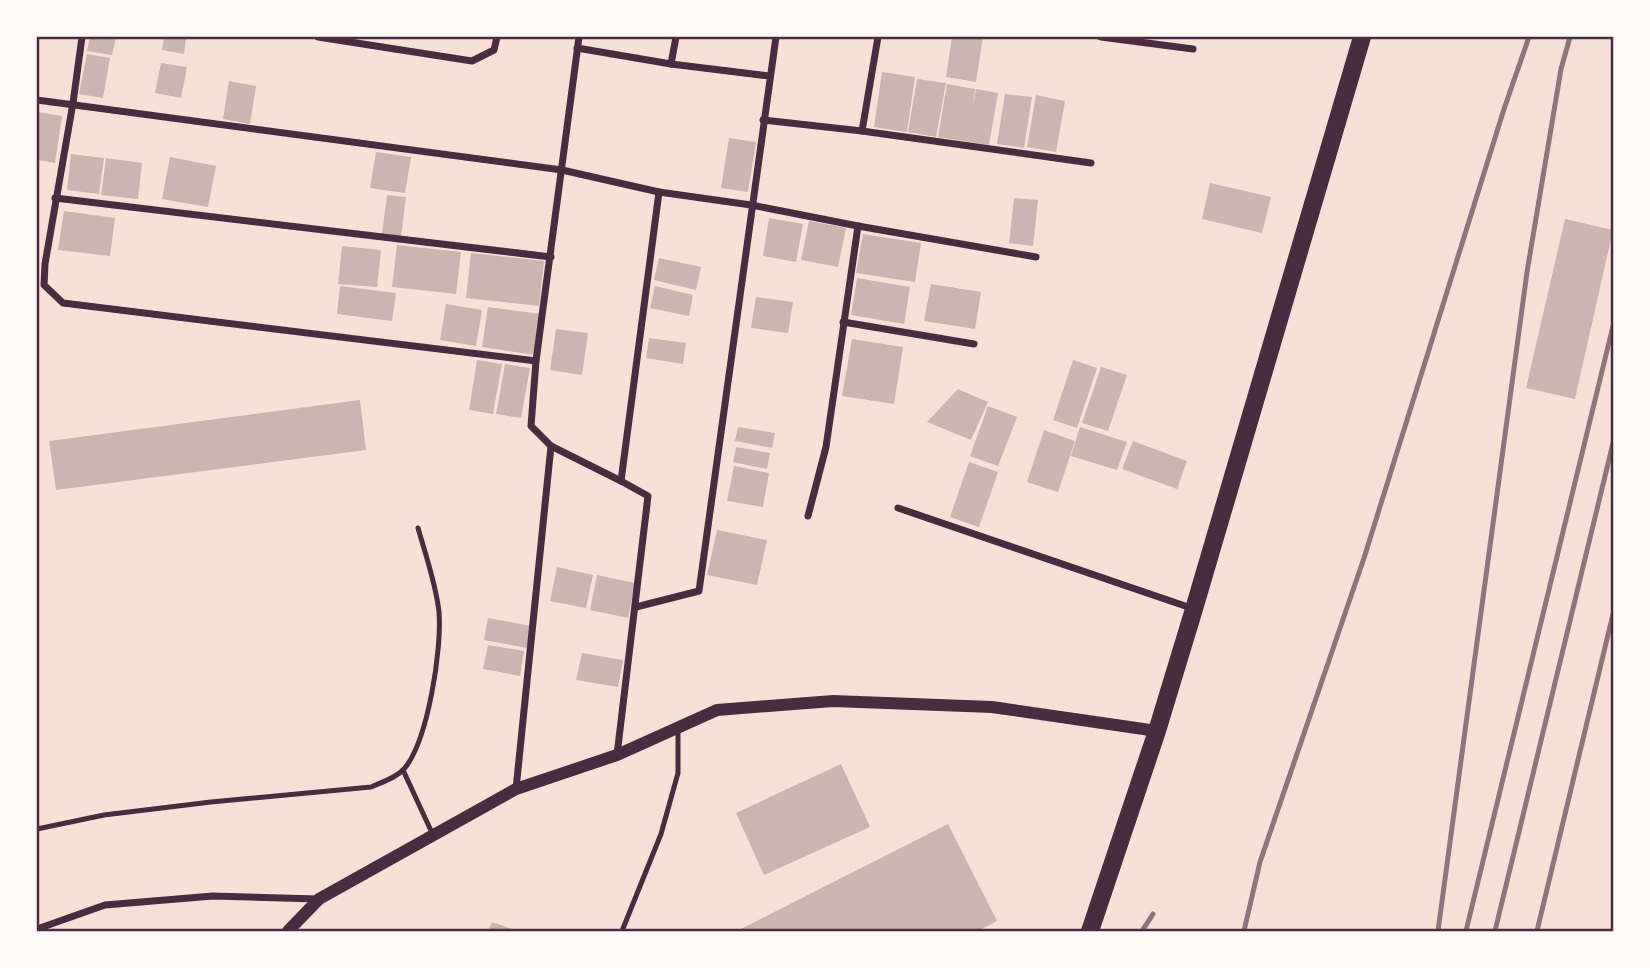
<svg xmlns="http://www.w3.org/2000/svg" width="1650" height="968" font-family="'Roboto Condensed',sans-serif">
<rect width="100%" height="100%" fill="#f7e1d7"/>
<g fill="#ccb4b1">
<polygon points="90,37 116,37 112,55 87,51"/>
<polygon points="164,37 186,37 184,54 162,50"/>
<polygon points="952,37 983,37 976,82 946,77"/>
<polygon points="87,54 110,58 103,98 79,94"/>
<polygon points="161,63 187,67 181,98 155,93"/>
<polygon points="882,72 915,77 907,132 874,127"/>
<polygon points="917,79 946,83 936,137 908,132"/>
<polygon points="229,81 256,86 250,124 223,119"/>
<polygon points="947,84 975,89 973,106 976,89 998,93 989,145 938,137"/>
<polygon points="1005,94 1032,97 1024,148 997,144"/>
<polygon points="1036,95 1065,101 1056,152 1027,147"/>
<polygon points="37,112 62,116 55,163 37,160"/>
<polygon points="729,138 756,142 748,192 721,188"/>
<polygon points="376,152 411,157 405,193 370,188"/>
<polygon points="71,154 104,158 99,194 67,190"/>
<polygon points="170,157 216,166 208,207 162,199"/>
<polygon points="106,158 142,163 138,199 101,195"/>
<polygon points="1210,183 1271,197 1262,233 1202,219"/>
<polygon points="387,195 406,197 401,237 382,234"/>
<polygon points="1014,198 1038,200 1033,246 1009,243"/>
<polygon points="64,211 115,218 110,256 58,250"/>
<polygon points="769,218 803,224 796,262 763,256"/>
<polygon points="1565,219 1613,230 1575,399 1526,388"/>
<polygon points="809,221 846,228 838,267 801,260"/>
<polygon points="863,234 921,243 915,282 856,273"/>
<polygon points="397,245 461,252 456,294 392,287"/>
<polygon points="342,246 381,250 377,287 338,284"/>
<polygon points="471,253 544,261 539,306 466,298"/>
<polygon points="659,258 701,267 696,290 654,280"/>
<polygon points="857,278 910,287 904,324 851,315"/>
<polygon points="931,284 981,292 975,329 924,321"/>
<polygon points="340,286 396,293 392,321 337,314"/>
<polygon points="655,286 693,295 689,316 650,308"/>
<polygon points="756,297 793,302 788,333 751,328"/>
<polygon points="446,304 482,310 476,346 440,340"/>
<polygon points="488,307 541,314 535,355 482,347"/>
<polygon points="556,329 588,333 582,375 550,370"/>
<polygon points="649,338 686,343 683,364 646,358"/>
<polygon points="852,339 903,347 894,404 842,396"/>
<polygon points="477,360 502,364 493,414 469,410"/>
<polygon points="1073,360 1097,368 1077,428 1053,420"/>
<polygon points="505,364 530,368 521,418 496,414"/>
<polygon points="1101,367 1127,375 1108,431 1082,423"/>
<polygon points="958,389 988,402 971,440 927,422"/>
<polygon points="360,400 366,450 56,490 49,441"/>
<polygon points="988,406 1017,417 998,466 970,456"/>
<polygon points="738,427 775,433 772,448 735,441"/>
<polygon points="1080,427 1127,442 1117,470 1071,456"/>
<polygon points="1044,430 1075,441 1058,492 1027,482"/>
<polygon points="1133,441 1187,461 1177,489 1122,469"/>
<polygon points="736,447 770,453 767,469 733,462"/>
<polygon points="969,462 998,472 979,527 950,517"/>
<polygon points="734,466 769,473 763,507 727,501"/>
<polygon points="717,530 767,540 757,585 707,575"/>
<polygon points="557,567 593,575 586,608 550,601"/>
<polygon points="597,575 635,583 628,618 590,610"/>
<polygon points="488,618 531,626 527,648 484,640"/>
<polygon points="488,645 524,651 520,676 483,669"/>
<polygon points="582,653 623,660 618,687 576,680"/>
<polygon points="841,764 870,827 764,875 736,813"/>
<polygon points="948,824 997,921 978,931 737,931"/>
<polygon points="492,922 518,931 488,931"/>
</g>
<g fill="none" stroke-linecap="round" stroke-linejoin="round">
<g stroke="#4a2c40" stroke-width="5">
<polyline points="403,770 433,835"/>
<path d="M 37,829 L 104,815 L 211,802 L 371,787 C 382,782 396,778 404,769 C 428,741 442,649 439,612 C 436,584 426,556 418,528"/>
<polyline points="622,931 661,834 678,773 678,728"/>
</g>
<g stroke="#4a2c40" stroke-width="7">
<polyline points="82,37 73,103 45,264 44,285 63,303 536,361"/>
<polyline points="318,37 472,61 494,50 497,37"/>
<polyline points="1101,37 1193,49"/>
<polyline points="577,48 671,64 769,76"/>
<polyline points="671,64 676,37"/>
<polyline points="37,100 562,170 659,192 751,205 858,226 1036,257"/>
<polyline points="763,120 862,131 1091,163"/>
<polyline points="862,131 878,37"/>
<polyline points="55,198 551,257"/>
<polyline points="843,322 974,344"/>
<polyline points="551,446 621,481"/>
<polyline points="898,508 1194,609"/>
<polyline points="808,516 826,447 858,226"/>
<polyline points="636,607 699,591 776,37"/>
<polyline points="617,755 648,496 621,481 659,192"/>
<polyline points="516,789 551,446 531,426 536,361 579,37"/>
<polyline points="37,929 105,905 213,896 318,899"/>
</g>
<polyline stroke="#4a2c40" stroke-width="12" points="288,931 319,899 516,789 617,755 717,710 833,701 992,707 1157,731"/>
<polyline stroke="#4a2c40" stroke-width="18" points="1090,931 1157,731 1194,609 1362,37"/>
<g stroke="#8f747c" stroke-width="5">
<polyline points="1142,931 1153,914"/>
<polyline points="1244,931 1260,862 1364,558 1504,109 1529,37"/>
<polyline points="1438,931 1527,272 1561,69 1570,37"/>
<polyline points="1466,931 1613,326"/>
<polyline points="1495,931 1613,443"/>
<polyline points="1537,931 1613,614"/>
</g>
</g>
<rect width="1650" height="968" fill="none" stroke="#fffaf5" stroke-width="77"/>
<rect x="38" y="38" width="1574" height="892" fill="none" stroke="#4a2c40" stroke-width="2.5"/>
</svg>
